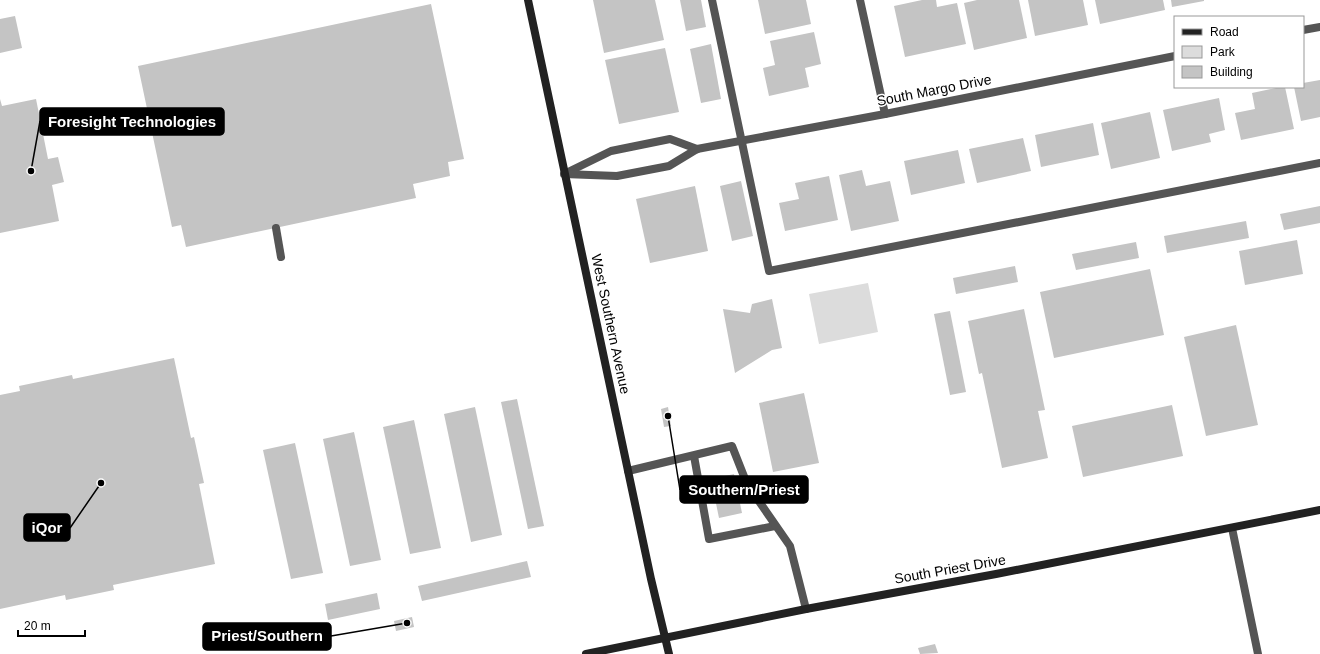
<svg xmlns="http://www.w3.org/2000/svg" width="1320" height="654" font-family="Arial,sans-serif">
<rect width="100%" height="100%" fill="#fff"/>
<polygon fill="#dcdcdc" points="868,283 878,332 819,344 809,294"/>
<g fill="#c4c4c4">
<polygon points="593,0 655,0 664,40 604,53"/>
<polygon points="680,0 701,0 706,27 686,31"/>
<polygon points="758,0 806,0 811,24 765,34"/>
<polygon points="922,0 936,0 937,7 957,3 966,44 905,57 894,6"/>
<polygon points="977,0 1019,0 1027,38 974,50 964,3"/>
<polygon points="1028,0 1083,0 1088,25 1035,36"/>
<polygon points="1095,0 1163,0 1165,10 1100,24"/>
<polygon points="1171,0 1204,0 1204,1 1172,7"/>
<polygon points="431,4 464,159 448,162 450,176 413,184 416,198 186,247 181,225 172,227 138,66"/>
<polygon points="15,16 22,48 0,53 0,19"/>
<polygon points="814,32 821,64 805,68 809,87 769,96 763,68 775,65 770,41"/>
<polygon points="711,44 721,99 701,103 690,49"/>
<polygon points="665,48 679,112 619,124 605,60"/>
<polygon points="1320,80 1320,117 1301,121 1294,87 1303,87 1303,83"/>
<polygon points="1281,87 1285,87 1294,129 1241,140 1235,113 1255,109 1252,93"/>
<polygon points="1219,98 1225,130 1209,134 1211,142 1172,151 1163,110"/>
<polygon points="0,99 2,106 36,99 48,159 58,157 64,182 52,185 59,221 0,233"/>
<polygon points="1150,112 1160,158 1111,169 1101,123"/>
<polygon points="1093,123 1099,155 1041,167 1035,135"/>
<polygon points="1023,138 1031,171 977,183 969,149"/>
<polygon points="958,150 965,183 911,195 904,161"/>
<polygon points="862,170 866,186 890,181 899,221 851,231 839,175"/>
<polygon points="829,176 838,220 785,231 779,203 799,199 795,183"/>
<polygon points="741,181 753,236 732,241 720,186"/>
<polygon points="695,186 708,251 650,263 636,199"/>
<polygon points="1320,206 1320,223 1284,230 1280,214"/>
<polygon points="1246,221 1249,238 1167,253 1164,236"/>
<polygon points="1297,240 1303,274 1245,285 1239,251"/>
<polygon points="1136,242 1139,258 1076,270 1072,254"/>
<polygon points="1015,266 1018,282 956,294 953,278"/>
<polygon points="1150,269 1164,335 1054,358 1040,292"/>
<polygon points="772,299 782,348 772,350 735,373 723,309 750,313 752,304"/>
<polygon points="1024,309 1045,410 1038,411 1048,458 1002,468 982,373 979,374 968,321"/>
<polygon points="950,311 966,392 950,395 934,314"/>
<polygon points="1236,325 1258,425 1206,436 1184,337"/>
<polygon points="174,358 191,438 194,437 204,483 199,484 215,564 113,585 114,590 66,600 65,595 0,609 0,395 20,391 19,386 72,375 73,379"/>
<polygon points="804,393 819,463 773,472 759,403"/>
<polygon points="517,399 544,526 528,529 501,402"/>
<polygon points="1172,405 1183,456 1083,477 1072,426"/>
<polygon points="475,407 502,535 471,542 444,414"/>
<polygon points="668,407 671,426 664,427 661,409"/>
<polygon points="414,420 441,548 410,554 383,427"/>
<polygon points="354,432 381,560 350,566 323,439"/>
<polygon points="295,443 323,573 291,579 263,450"/>
<polygon points="734,474 742,513 719,518 711,479"/>
<polygon points="527,561 531,577 422,601 418,586"/>
<polygon points="377,593 380,609 328,620 325,604"/>
<polygon points="412,617 414,627 396,631 394,621"/>
<polygon points="935,644 938,653 920,654 918,648"/>
</g>
<g fill="none" stroke-linecap="round" stroke-linejoin="round">
<g stroke="#555" stroke-width="8">
<polyline points="712,0 769,271 1320,163"/>
<polyline points="276,228 281,257"/>
<polyline points="694,456 709,539 775,526"/>
<polyline points="628,471 732,446 747,484 790,546 806,609"/>
<polyline points="1232,528 1258,654"/>
</g>
<g stroke="#555" stroke-width="8">
<polyline points="860,0 885,114"/>
<polyline points="1303,30 1320,27"/>
<polyline points="566,173 611,151 670,139 697,149"/>
<polyline points="564,174 617,176 669,166 697,149 885,114 1175,56"/>
</g>
<g stroke="#222" stroke-width="8">
<polyline points="528,0 651,579 669,654"/>
<polyline points="586,654 806,609 996,574 1320,510"/>
</g>
</g>
<g text-anchor="middle" stroke-width="3" stroke-linejoin="round" paint-order="stroke">
<g font-size="14" fill="#000" stroke="#fff">
<text transform="translate(934 90) rotate(-11)" y="5">South Margo Drive</text>
<text transform="translate(611 324) rotate(78)" y="5">West Southern Avenue</text>
<text transform="translate(950 569) rotate(-10)" y="5">South Priest Drive</text>
</g>
</g>
<path fill="none" stroke="#000" stroke-width="1.5" d="M31 171L40 121M668 416L680 490M101 483L70 528M407 623L331 636"/>
<g fill="#000" stroke="#fff" stroke-width="1.5">
<circle cx="31" cy="171" r="4"/>
<circle cx="668" cy="416" r="4"/>
<circle cx="101" cy="483" r="4"/>
<circle cx="407" cy="623" r="4"/>
</g>
<g fill="#000" stroke="#000" stroke-width="1.5">
<rect x="40" y="108" width="184" height="27" rx="4"/>
<rect x="680" y="476" width="128" height="27" rx="4"/>
<rect x="24" y="514" width="46" height="27" rx="4"/>
<rect x="203" y="623" width="128" height="27" rx="4"/>
</g>
<g font-size="15" text-anchor="middle" font-weight="bold" fill="#fff">
<text x="132" y="127">Foresight Technologies</text>
<text x="744" y="495">Southern/Priest</text>
<text x="47" y="533">iQor</text>
<text x="267" y="641">Priest/Southern</text>
</g>
<rect x="1174" y="16" width="130" height="72" fill="#ffffff" stroke="#999999"/>
<rect x="1182" y="29" width="20" height="6" fill="#222222" stroke="#999999"/>
<text x="1210" y="36" font-size="12" fill="#000000">Road</text>
<rect x="1182" y="46" width="20" height="12" fill="#dcdcdc" stroke="#999999"/>
<text x="1210" y="56" font-size="12" fill="#000000">Park</text>
<rect x="1182" y="66" width="20" height="12" fill="#c4c4c4" stroke="#999999"/>
<text x="1210" y="76" font-size="12" fill="#000000">Building</text>
<path d="M18 630v6h67v-6" fill="none" stroke="#000000" stroke-width="2"/>
<text x="24" y="630" font-size="12" fill="#000000" stroke="#ffffff" stroke-width="3" paint-order="stroke">20 m</text>
</svg>
